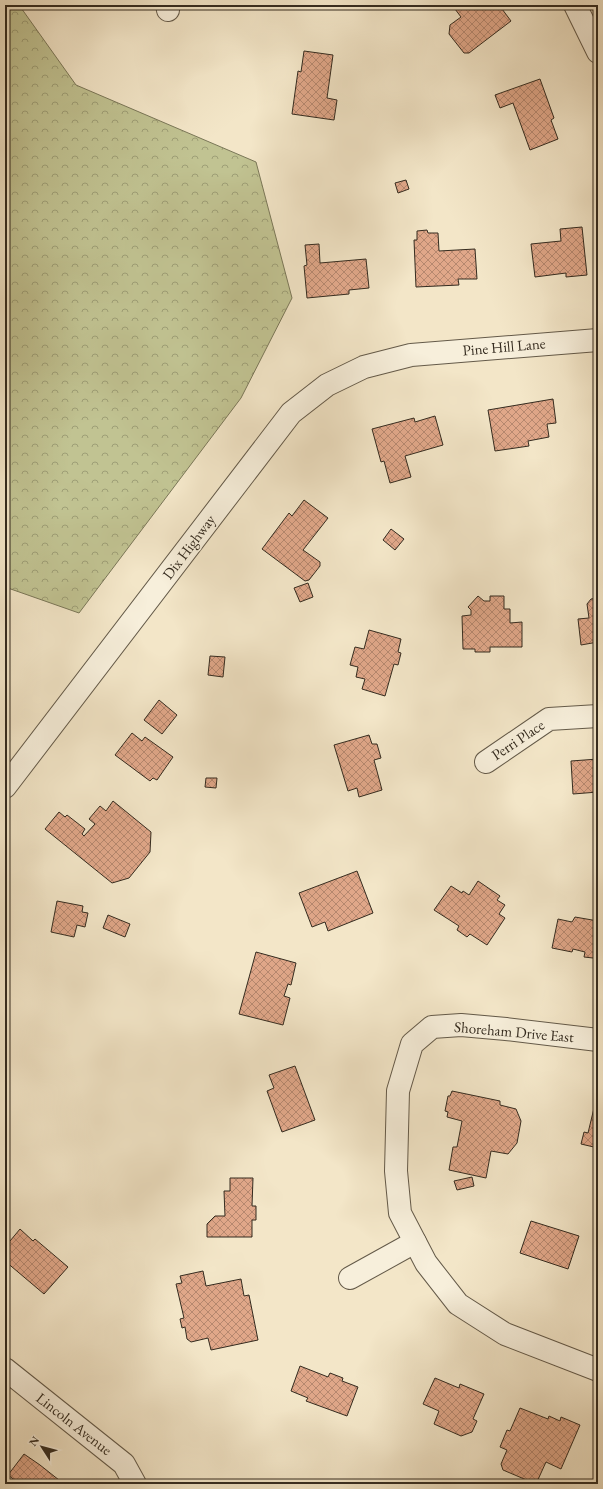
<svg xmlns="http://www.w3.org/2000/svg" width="603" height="1489" font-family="'EB Garamond',serif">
<defs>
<pattern id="forest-crowns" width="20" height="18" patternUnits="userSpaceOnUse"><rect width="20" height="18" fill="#c1c392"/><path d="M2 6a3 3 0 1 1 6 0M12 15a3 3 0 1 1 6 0" fill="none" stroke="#9e9f77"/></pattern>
<pattern id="building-cross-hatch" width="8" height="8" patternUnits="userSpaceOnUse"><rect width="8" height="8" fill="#e0a789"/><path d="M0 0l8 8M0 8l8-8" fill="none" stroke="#b6886f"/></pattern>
</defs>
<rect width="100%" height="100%" fill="#f3e6c8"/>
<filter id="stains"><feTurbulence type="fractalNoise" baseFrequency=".005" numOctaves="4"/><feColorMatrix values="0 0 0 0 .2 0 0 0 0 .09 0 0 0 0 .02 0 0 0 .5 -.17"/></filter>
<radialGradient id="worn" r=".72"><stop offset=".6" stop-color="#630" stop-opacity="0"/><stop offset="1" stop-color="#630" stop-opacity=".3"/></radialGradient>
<polygon fill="url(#forest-crowns)" stroke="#7a7758" points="5,5 19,5 76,85 256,162 292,298 241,398 79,613 5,587"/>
<g fill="url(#building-cross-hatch)" stroke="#342b1f">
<polygon points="452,5 499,5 511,21 469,53 464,53 449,34 450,25 461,17"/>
<polygon points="304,51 333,55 327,98 337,100 334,120 292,114 298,71 301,72"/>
<polygon points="540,79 554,118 551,120 558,139 530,150 513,103 500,108 495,95"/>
<polygon points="406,180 409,189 398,193 395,183"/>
<polygon points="582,227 587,275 566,277 566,273 535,277 531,244 561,241 560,229"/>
<polygon points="427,230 428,233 438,233 439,251 475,249 477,279 458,279 459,285 416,287 414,240 417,240 417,231"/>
<polygon points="319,244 320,263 366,259 369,288 349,290 349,294 307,298 304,266 307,265 305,245"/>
<polygon points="553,399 556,423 547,424 549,437 528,441 529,446 495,451 488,410"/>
<polygon points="435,416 443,445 405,456 411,477 390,483 384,461 381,462 372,429 414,418 415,422"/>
<polygon points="304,500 328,518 303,550 320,562 320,566 309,580 305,581 262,549 289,513 292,516"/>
<polygon points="391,529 404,539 395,550 383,540"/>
<polygon points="308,583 313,597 300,602 294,588"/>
<polygon points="598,587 598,596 594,593"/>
<polygon points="478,596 484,601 490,601 490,596 504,596 504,609 510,609 510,623 522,622 522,647 490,647 490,652 475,652 475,649 463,649 462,616 471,615 471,610 468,607"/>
<polygon points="598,596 598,642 581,645 578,619 589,618 587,604 591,599 597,598"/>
<polygon points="369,630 401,639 398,652 401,653 398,665 394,664 385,696 362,689 365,679 356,677 358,667 350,665 355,647 364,649"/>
<polygon points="210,656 225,657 223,677 208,675"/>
<polygon points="159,700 177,715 162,734 144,720"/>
<polygon points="132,733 142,741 145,737 173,757 157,780 153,778 150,781 115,755"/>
<polygon points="369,735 372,744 377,744 381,758 374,760 382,790 359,797 357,788 348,791 334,745"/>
<polygon points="598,759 598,792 573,794 571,761"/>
<polygon points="206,778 217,778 216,788 205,787"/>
<polygon points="113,801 151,832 150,852 129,878 112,883 45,829 59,812 65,817 67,815 85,829 82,834 84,836 95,824 89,819 100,806 106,811"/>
<polygon points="357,871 373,913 328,931 325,922 312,927 299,893"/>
<polygon points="478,881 500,896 497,900 505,905 499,914 505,918 487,945 470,934 467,937 457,930 459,926 434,910 451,886 462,893 463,891 469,895"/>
<polygon points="57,901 83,906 82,912 88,913 85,927 77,925 74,937 51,932"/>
<polygon points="108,915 130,924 125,937 103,928"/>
<polygon points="575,917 598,921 598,954 596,954 593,958 584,957 585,952 573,949 572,952 552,948 558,919 572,922"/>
<polygon points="256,952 296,963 291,985 288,984 284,996 290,998 283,1025 239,1014"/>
<polygon points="295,1066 315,1120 282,1132 267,1091 274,1088 269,1075"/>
<polygon points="452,1091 500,1101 500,1105 516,1109 521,1121 517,1143 508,1154 491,1151 486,1178 449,1170 453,1147 457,1147 462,1121 447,1117 448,1112 445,1111 448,1096 450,1096"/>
<polygon points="594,1108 598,1108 598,1148 581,1144 584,1132 588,1133"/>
<polygon points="472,1177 474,1186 457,1190 454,1181"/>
<polygon points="230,1178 253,1178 252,1206 256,1206 256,1220 252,1220 252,1237 207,1237 207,1224 215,1216 225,1216 224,1191 230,1191"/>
<polygon points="531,1221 579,1236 568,1269 520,1253"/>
<polygon points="20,1229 33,1241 35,1239 68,1267 44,1294 5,1261 5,1247"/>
<polygon points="203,1271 206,1286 241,1279 244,1296 249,1295 258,1340 211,1350 208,1338 191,1342 187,1339 185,1327 182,1328 180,1319 184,1318 176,1284 182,1283 180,1276"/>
<polygon points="300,1366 328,1377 330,1373 343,1378 342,1381 358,1387 347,1416 306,1401 308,1398 291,1391"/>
<polygon points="435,1378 459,1388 460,1384 484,1394 473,1419 477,1421 472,1432 461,1436 434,1424 439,1411 423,1404"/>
<polygon points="520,1408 548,1419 549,1416 560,1421 561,1417 580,1425 561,1469 546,1462 536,1484 503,1470 501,1464 507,1450 500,1447 507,1430 510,1431"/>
<polygon points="24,1454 40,1465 64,1484 14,1484 16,1481 8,1475"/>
</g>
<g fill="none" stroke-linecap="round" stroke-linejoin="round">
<g stroke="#645a49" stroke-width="24">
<g id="minor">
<polyline points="167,5 168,10"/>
<polyline points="575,5 598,52"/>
<polyline points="486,762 549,719 598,716"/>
<polyline points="5,787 291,413 327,385 364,367 411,355 598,340"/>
<polyline points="598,1040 506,1029 461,1025 432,1027 412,1044 398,1091 396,1171 400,1213 426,1263 458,1304 505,1334 598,1370"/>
<polyline points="350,1278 415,1242"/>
<polyline points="5,1369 124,1464 135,1484"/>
</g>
</g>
<use href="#minor" stroke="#f7efdb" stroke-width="22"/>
</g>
<g text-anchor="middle" stroke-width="3" stroke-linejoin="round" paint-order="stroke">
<g font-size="15" fill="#342b1f" stroke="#f7efdb">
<text transform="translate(504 347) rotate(-5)" y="5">Pine Hill Lane</text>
<text transform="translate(189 547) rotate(-53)" y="5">Dix Highway</text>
<text transform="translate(518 740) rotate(-34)" y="5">Perri Place</text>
<text transform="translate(514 1032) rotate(5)" y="5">Shoreham Drive East</text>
<text transform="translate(74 1424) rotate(38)" y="5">Lincoln Avenue</text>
</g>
</g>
<rect width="603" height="1489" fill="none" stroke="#f3e6c8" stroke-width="20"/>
<rect x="6" y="6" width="591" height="1477" fill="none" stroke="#342b1f" stroke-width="2"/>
<rect x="10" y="10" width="583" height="1469" fill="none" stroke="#342b1f"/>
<g transform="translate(42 1447) rotate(306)" stroke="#f7efdb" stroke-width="3" paint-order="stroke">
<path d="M0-3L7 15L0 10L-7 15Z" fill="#342b1f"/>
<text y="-6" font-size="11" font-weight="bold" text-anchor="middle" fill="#342b1f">N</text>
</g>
<rect width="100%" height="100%" filter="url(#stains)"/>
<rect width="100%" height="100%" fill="url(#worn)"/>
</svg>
